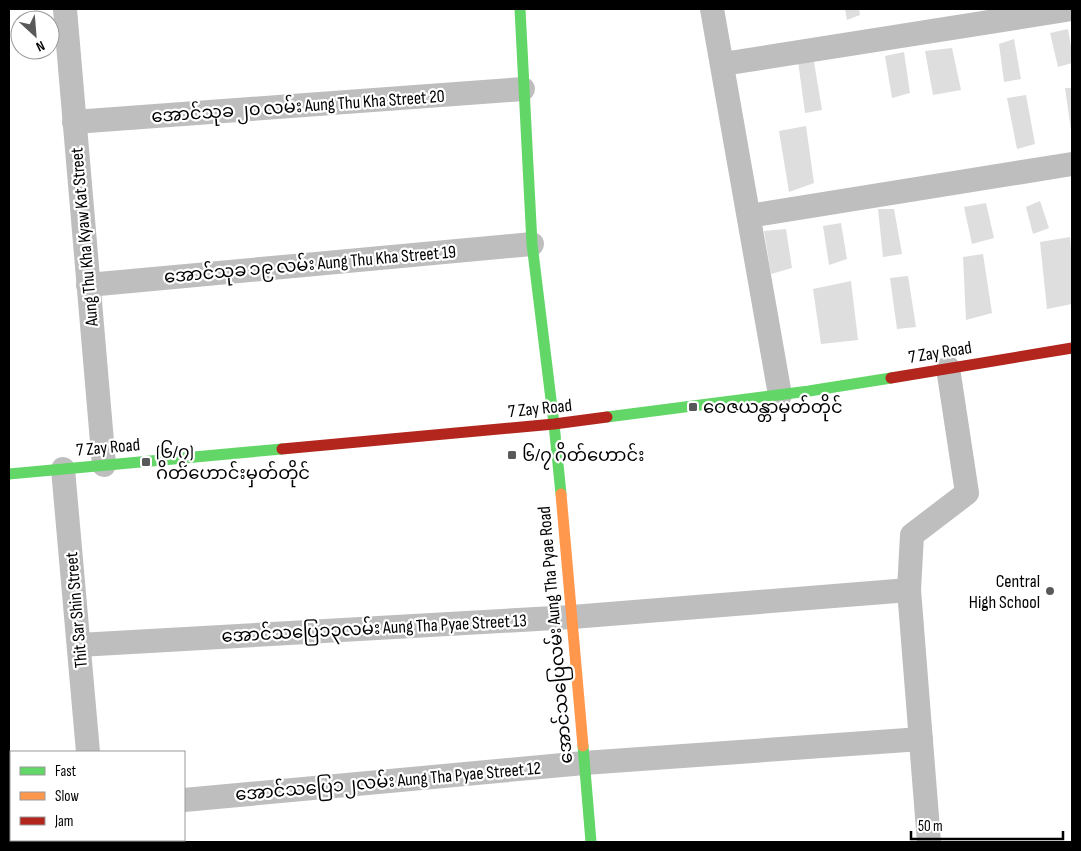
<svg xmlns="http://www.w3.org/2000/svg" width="1081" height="851" font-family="'Sofia Sans Condensed','Noto Sans Myanmar',sans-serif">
<rect width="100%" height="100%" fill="#fff"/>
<g fill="#dedede">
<polygon points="845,9 859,9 860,15 847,20"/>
<polygon points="1068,29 1072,52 1072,63 1058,67 1050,33"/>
<polygon points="1014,39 1021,79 1004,82 999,44"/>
<polygon points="952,48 961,90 933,95 925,51"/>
<polygon points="812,50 822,110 805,113 798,61"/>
<polygon points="904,52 910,93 892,98 885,56"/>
<polygon points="1065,88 1072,88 1072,130 1071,130"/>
<polygon points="1026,95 1035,144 1017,149 1007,98"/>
<polygon points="806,126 814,183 789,192 779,131"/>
<polygon points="1040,201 1049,228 1033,234 1026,207"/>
<polygon points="986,203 994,238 972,244 964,207"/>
<polygon points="878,209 894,209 902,254 883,257"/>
<polygon points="841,223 847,259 829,265 823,226"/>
<polygon points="786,229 792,268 771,274 764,231"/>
<polygon points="1070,237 1072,259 1072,304 1047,309 1040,242"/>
<polygon points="983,254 992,313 966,320 963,257"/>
<polygon points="908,276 916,327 897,329 890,278"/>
<polygon points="851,281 858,340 821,344 813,289"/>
</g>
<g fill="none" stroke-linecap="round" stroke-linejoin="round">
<g stroke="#bebebe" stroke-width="24">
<polyline points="65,9 104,465"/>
<polyline points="712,9 780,395"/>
<polyline points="723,64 1072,9"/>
<polyline points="74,122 523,89"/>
<polyline points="749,216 1072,164"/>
<polyline points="88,285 532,244"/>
<polyline points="63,469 88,752"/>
<polyline points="79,645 572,617 909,590"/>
<polyline points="184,800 584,763 921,739"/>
<polyline points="96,840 96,842"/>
<polyline points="929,842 909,590 912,535 967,493 948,368"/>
</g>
<g stroke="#63d668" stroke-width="11">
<polyline points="520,9 532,244 554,424 561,494"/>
<polyline points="607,417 809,391 891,378"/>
<polyline points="9,474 282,449"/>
<polyline points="583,746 591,842"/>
</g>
<polyline stroke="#ff974d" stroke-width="11" points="561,494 583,746"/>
<g stroke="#b3261e" stroke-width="11">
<polyline points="891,378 1072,348"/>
<polyline points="282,449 554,424 607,417"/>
</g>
</g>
<g fill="#595959" stroke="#fff" stroke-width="2">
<rect x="688" y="402" width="10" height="10" rx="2.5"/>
<rect x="507" y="450" width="10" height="10" rx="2.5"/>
<rect x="141" y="457" width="10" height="10" rx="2.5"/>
<circle cx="1050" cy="591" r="5"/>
</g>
<g text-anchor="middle" stroke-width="4.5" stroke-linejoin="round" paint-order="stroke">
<g font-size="18" fill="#000" stroke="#fff">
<text transform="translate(298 106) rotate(-4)" y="6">အောင်သုခ ၂၀ လမ်း Aung Thu Kha Street 20</text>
<text transform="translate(84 237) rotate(-95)" y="6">Aung Thu Kha Kyaw Kat Street</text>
<text transform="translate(310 264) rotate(-5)" y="6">အောင်သုခ ၁၉ လမ်း Aung Thu Kha Street 19</text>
<text transform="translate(940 352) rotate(-9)" y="6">7 Zay Road</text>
<text transform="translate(540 408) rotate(-6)" y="6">7 Zay Road</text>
<text transform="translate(108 447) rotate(-5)" y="6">7 Zay Road</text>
<text transform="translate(76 610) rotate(-95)" y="6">Thit Sar Shin Street</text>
<text transform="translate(374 628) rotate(-3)" y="6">အောင်သပြေ၁၃လမ်း Aung Tha Pyae Street 13</text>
<text transform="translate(555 635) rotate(-95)" y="6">အောင်သပြေလမ်း Aung Tha Pyae Road</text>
<text transform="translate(388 781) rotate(-5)" y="6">အောင်သပြေ၁၂လမ်း Aung Tha Pyae Street 12</text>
</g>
<g font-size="18" fill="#000" stroke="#fff" text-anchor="start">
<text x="703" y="413">ဝေဇယန္တာမှတ်တိုင်</text>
<text x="156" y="458">(၆/၇)<tspan x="156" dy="21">ဂိတ်ဟောင်းမှတ်တိုင်</tspan></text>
<text x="522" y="461">၆/၇ ဂိတ်ဟောင်း</text>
<text x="1040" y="587" text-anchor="end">Central<tspan x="1040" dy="21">High School</tspan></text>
</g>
</g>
<rect width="1081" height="851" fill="none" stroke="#000000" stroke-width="20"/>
<rect x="10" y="751" width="175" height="90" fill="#ffffff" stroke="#999999"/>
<rect x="20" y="767" width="25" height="8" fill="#63d668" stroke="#999999"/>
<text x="55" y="776" font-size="15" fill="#000000">Fast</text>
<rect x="20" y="792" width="25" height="8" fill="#ff974d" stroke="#999999"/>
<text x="55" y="801" font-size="15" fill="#000000">Slow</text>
<rect x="20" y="817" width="25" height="8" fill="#b3261e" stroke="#999999"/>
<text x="55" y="826" font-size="15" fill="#000000">Jam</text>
<g transform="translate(35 35) rotate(154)"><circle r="24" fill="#ffffff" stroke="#999999"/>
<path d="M0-4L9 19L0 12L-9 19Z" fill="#595959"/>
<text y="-8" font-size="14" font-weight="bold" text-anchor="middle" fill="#000000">N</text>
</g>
<path d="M911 831v8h152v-8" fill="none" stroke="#000000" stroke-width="2.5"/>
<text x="918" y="831" font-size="15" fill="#000000" stroke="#ffffff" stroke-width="4" paint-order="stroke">50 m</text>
</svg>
